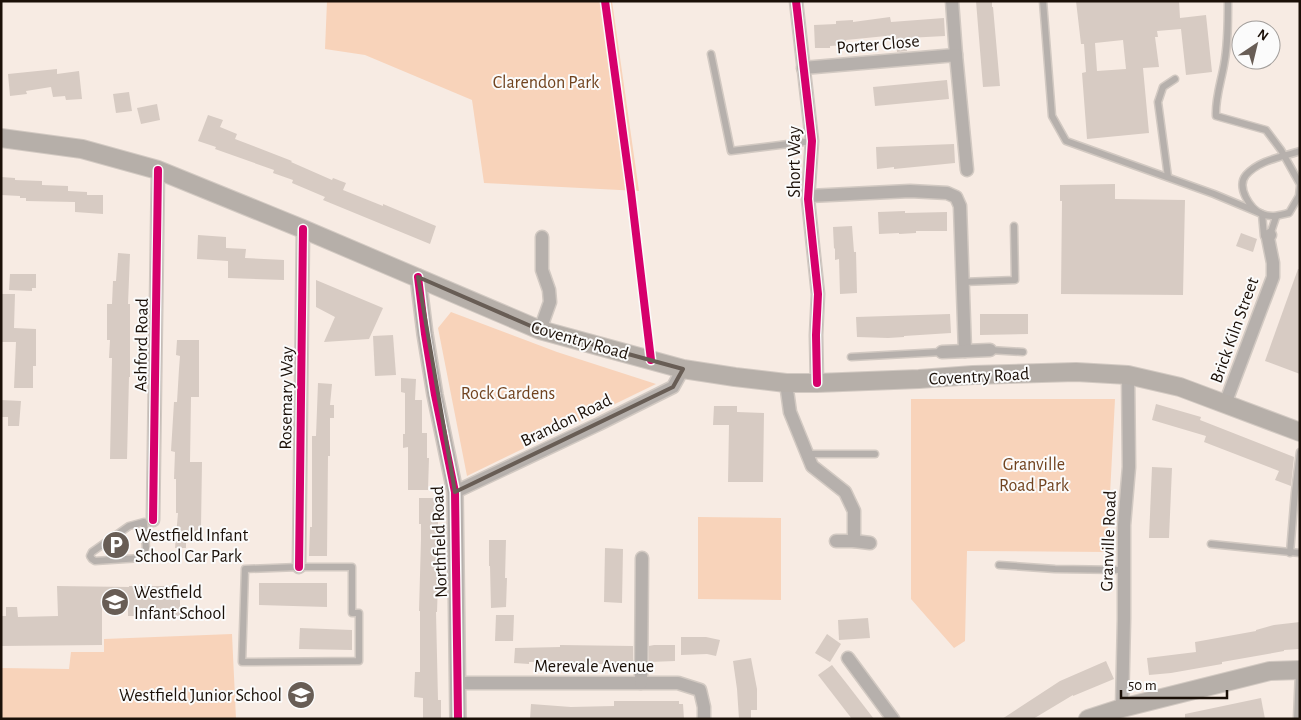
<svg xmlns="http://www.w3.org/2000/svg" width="1301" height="720" font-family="'Alegreya Sans',sans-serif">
<rect width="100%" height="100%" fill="#f7ebe3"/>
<g fill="#f8d3ba">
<polygon points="327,1 612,1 639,191 484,183 472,100 365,55 325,49"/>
<polygon points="451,312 557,352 656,384 467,476 438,328"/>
<polygon points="911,399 1115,399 1107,552 967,551 965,641 954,648 911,599"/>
<polygon points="698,517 781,518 781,600 698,599"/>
<polygon points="232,634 236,719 1,719 1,668 69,669 71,652 104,652 104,639"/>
</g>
<g fill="#d7cbc3" fill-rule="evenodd">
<polygon points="976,1 992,1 992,7 993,7 1000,86 983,87"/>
<path d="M 1076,1 L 1179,1 L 1180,18 L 1206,15 L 1212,72 L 1186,75 L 1181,29 L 1157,31 L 1158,37 L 1155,37 L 1159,67 L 1143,68 L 1149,133 L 1087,139 L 1082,73 L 1086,72 L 1084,44 L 1081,44 ZM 1123,40 L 1126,69 L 1097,71 L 1095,43 Z"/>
<polygon points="890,17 891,22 944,18 945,36 907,38 907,51 897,52 896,35 846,40 846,45 830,46 830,48 815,48 814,25 836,24 836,21 853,20 853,22"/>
<polygon points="57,69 57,74 79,71 82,99 66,100 65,96 53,97 51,87 26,91 27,94 10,96 8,74"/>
<polygon points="947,80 949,99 875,106 873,87"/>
<polygon points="129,92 132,111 116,113 113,94"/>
<polygon points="157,104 160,120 141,124 137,108"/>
<polygon points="208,115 223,120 220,127 237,134 235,139 292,161 291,162 332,180 333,178 346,183 343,190 383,206 383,204 436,226 430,244 323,200 325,197 292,183 293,180 273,173 274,170 215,149 216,147 198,141"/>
<polygon points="954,144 955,163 894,169 894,167 877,169 876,147"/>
<polygon points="1,177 15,178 15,180 42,181 42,185 68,186 68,191 87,192 87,195 103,195 103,214 75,212 75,202 26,201 26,198 20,198 20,196 1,195"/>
<polygon points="1115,184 1115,199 1185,200 1183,295 1061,294 1062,201 1060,201 1060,185"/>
<polygon points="905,211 905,213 947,212 947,231 916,231 916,233 899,234 899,233 879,234 878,212"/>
<polygon points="852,226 854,252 856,252 857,293 840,294 839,259 835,260 835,248 834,249 833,227"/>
<polygon points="1241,233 1257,239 1253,252 1236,246"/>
<polygon points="198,235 226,237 226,248 246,249 245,258 284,260 284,280 228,278 228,261 197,259"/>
<polygon points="118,253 130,254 128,304 130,304 130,377 129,377 127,459 110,459 112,358 109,358 110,340 107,340 107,304 112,304 113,281 116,281"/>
<polygon points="1298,269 1300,269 1300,374 1265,361"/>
<polygon points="10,274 36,274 36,288 32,288 32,291 9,290"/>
<polygon points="316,280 383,308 369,339 324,342 335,317 316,307"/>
<polygon points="1,294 15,294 14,328 36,329 36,366 33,366 33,388 14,388 16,342 1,342"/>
<polygon points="950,314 951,333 904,336 904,337 888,338 857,337 856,317"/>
<polygon points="980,314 1028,314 1028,334 980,335"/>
<polygon points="393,335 396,375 375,376 373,336"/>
<polygon points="177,340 199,340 199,397 191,397 190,462 202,462 201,528 200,540 186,539 186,548 175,548 178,513 176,513 176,479 174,479 175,452 171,451 174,402 177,402 179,369 180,356 176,355"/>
<polygon points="401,378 416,379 415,400 422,400 422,433 427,433 427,458 429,458 428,490 408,490 408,447 403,448 403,434 405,434 405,393 401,392"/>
<polygon points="318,383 332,384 330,405 334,405 334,418 330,418 330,456 328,456 327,556 309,556 310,527 312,527 312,436 316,436"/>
<polygon points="1,400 21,401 19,426 8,426 8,417 1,417"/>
<polygon points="1156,404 1201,417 1200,420 1294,457 1291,486 1275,480 1279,471 1204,442 1206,436 1152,420"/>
<polygon points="714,406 737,406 737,412 764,413 763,482 728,482 729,425 713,425"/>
<polygon points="1152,467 1172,468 1169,538 1149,538"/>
<polygon points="419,498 438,498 438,526 439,526 439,582 438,582 437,612 436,612 438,700 441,700 441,719 423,719 423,698 414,697 415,672 420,672 420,611 419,611 421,539 421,524 419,524"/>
<polygon points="489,540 506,540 505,578 507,578 506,607 491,608 490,566 489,566"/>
<polygon points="605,548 623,549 622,603 604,602"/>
<polygon points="259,583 327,583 327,607 259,605"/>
<polygon points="57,586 129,587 129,586 180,586 180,616 128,616 128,602 102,602 102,645 1,646 1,616 6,616 6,607 17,607 18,617 58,616"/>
<polygon points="496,615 514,615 513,641 495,641"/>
<polygon points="868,618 870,638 839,640 838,620"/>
<polygon points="1300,622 1300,649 1284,650 1284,651 1222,662 1222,664 1171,673 1149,675 1147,658 1196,652 1195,642 1256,631 1256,630 1274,625"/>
<polygon points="300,628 352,630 352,650 299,649"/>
<polygon points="827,634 841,644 830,662 815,653"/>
<polygon points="681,637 706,637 720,640 716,656 707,654 681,655"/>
<polygon points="560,645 633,646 633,664 561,664 560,661 529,662 529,664 514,663 515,648 560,647"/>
<polygon points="654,645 675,645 675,661 649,662 649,646"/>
<polygon points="751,658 757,689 757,710 751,710 751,719 739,719 737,689 733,661"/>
<polygon points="1106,661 1114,679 1073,696 1073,695 1033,719 1002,719 1060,681"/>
<polygon points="832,665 847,684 874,719 852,719 818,675"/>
<polygon points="1261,698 1265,719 1185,719 1185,714"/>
<polygon points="614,701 679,701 679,704 683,704 684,719 530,719 531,704 571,707 614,706"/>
</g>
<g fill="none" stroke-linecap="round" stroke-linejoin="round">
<g stroke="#d2c9c2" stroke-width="9">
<g id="service">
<polyline points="1043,1 1052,116 1066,141 1214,194 1262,214 1264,236"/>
<path d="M 1228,1 C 1228,23 1228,44 1224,65 C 1221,82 1215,99 1216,116 L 1266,130 L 1281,150 L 1300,184"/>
<polyline points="711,54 731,151 812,141"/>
<path d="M 1300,151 C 1282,157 1259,160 1246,175 C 1236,187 1250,209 1262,214 C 1272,218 1280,215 1289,213 L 1299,196 L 1300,187"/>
<polyline points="1168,177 1158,102 1163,87 1175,79"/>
<polyline points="1270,235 1276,217"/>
<polyline points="962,282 1015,280 1014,226"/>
<polyline points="990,350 1023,352"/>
<polyline points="851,357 942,352"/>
<polyline points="807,454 875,454"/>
<polygon points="144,522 146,548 143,556 141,558 95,561 92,559 90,556 92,552 129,526"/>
<polyline points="1211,544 1300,553"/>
<polyline points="1290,553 1295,492 1300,452"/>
<polyline points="999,565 1055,569 1124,570"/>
<polygon points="299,567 352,567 352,613 359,613 359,661 242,662 245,569"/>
<polyline points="1297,719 1299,671"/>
</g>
</g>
<g stroke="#d2c9c2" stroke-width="15">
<g id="minor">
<polyline points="796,1 812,141 808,199 818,294 816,335 817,383"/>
<polyline points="952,1 956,55"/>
<polyline points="803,68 956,55 967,170"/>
<polyline points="809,196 910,191 947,193 956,197 960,206 965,351"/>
<polyline points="540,330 550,302 549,290 542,270 542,237"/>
<polyline points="942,352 990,350"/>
<polyline points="786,383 790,412 812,466 845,492 854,511 854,541"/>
<polyline points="1225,404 1273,277 1273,263 1268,238 1270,235"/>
<polyline points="455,492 599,424 673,387 683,369"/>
<polyline points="153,520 158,170"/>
<polyline points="836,541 854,541 870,543"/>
<polyline points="299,567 303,229"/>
<polyline points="848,658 893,719"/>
<polyline points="457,683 678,683 700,690 704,707 704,719"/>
<polyline points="641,683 642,558"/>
<polyline points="1122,708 1124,619 1124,525 1129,467 1128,375"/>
</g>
</g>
<g stroke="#d2c9c2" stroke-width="18">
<polyline id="tertiary" points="418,277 425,334 435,395 455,492 458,719"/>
</g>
<g stroke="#d2c9c2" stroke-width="20">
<g id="secondary">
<polyline points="1,138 82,149 158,170 303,229 540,330 683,369 735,377 786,383 817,383 919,379 973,375 1076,372 1128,375 1180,387 1300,432"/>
<polyline points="1088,719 1122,708 1270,671 1300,670"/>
</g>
</g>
<use href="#service" stroke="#b6b0ac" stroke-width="6"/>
<use href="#minor" stroke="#b6b0ac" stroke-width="12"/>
<use href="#tertiary" stroke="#b6b0ac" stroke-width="15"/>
<use href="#secondary" stroke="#b6afa9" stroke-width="18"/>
<g stroke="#fbfbfb" stroke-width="11">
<g id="cycleway">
<polyline points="605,1 631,192 651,360"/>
<polyline points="796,1 812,141 808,199 818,294 816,335 817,383"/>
<polyline points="418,277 425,334 435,395 455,492 458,719"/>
<polyline points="153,520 158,170"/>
<polyline points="299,567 303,229"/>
</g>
</g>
<use href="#cycleway" stroke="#d6006c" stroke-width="8"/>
</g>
<path fill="none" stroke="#685d55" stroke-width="4" stroke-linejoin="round" d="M 418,277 L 540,330 L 683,369 L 673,387 L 455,492 Z"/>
<defs>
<g id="parking-disc" transform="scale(1.4375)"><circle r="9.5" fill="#685d55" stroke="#fbfbfb"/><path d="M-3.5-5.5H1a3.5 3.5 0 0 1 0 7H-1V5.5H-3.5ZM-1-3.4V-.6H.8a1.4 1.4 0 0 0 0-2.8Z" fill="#fff"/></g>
<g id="school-disc" transform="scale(1.4375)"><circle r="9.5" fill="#685d55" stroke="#fbfbfb"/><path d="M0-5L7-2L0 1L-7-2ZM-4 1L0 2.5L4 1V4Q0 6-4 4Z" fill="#fff"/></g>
</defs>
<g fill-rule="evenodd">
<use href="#parking-disc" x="116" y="545"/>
<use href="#school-disc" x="115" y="602"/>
<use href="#school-disc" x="301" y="695"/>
</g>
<g text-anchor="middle" stroke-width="4" stroke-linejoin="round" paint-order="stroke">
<g font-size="18" fill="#1b1008" stroke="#fbfbfb">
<text transform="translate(878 44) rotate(-5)" y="6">Porter Close</text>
<text transform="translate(794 162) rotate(-90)" y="6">Short Way</text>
<text transform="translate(1234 330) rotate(-70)" y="6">Brick Kiln Street</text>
<text transform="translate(580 340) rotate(16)" y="6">Coventry Road</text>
<text transform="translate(141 345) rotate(-89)" y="6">Ashford Road</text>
<text transform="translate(979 376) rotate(-3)" y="6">Coventry Road</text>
<text transform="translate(286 398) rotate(-89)" y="6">Rosemary Way</text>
<text transform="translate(566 420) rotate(-26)" y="6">Brandon Road</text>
<text transform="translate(1108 541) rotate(-88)" y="6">Granville Road</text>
<text transform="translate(439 542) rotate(-92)" y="6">Northfield Road</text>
<text x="594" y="672">Merevale Avenue</text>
</g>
<g font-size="18" fill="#71431f" stroke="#fbfbfb">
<text x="546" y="88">Clarendon Park</text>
<text x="508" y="399">Rock Gardens</text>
<text x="1034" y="470">Granville<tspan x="1034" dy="21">Road Park</tspan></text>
</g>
<g font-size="18" fill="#1b1008" stroke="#fbfbfb" text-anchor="start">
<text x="135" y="541">Westfield Infant<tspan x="135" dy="21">School Car Park</tspan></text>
<text x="134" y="598">Westfield<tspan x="134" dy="21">Infant School</tspan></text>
<text x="282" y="701" text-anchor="end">Westfield Junior School</text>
</g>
</g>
<rect width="1301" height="720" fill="none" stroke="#1b1008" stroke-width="5"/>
<g transform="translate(1256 45) rotate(35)"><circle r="24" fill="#fbfbfb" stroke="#a19d9a"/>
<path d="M0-4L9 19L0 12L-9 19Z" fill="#685d55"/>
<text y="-8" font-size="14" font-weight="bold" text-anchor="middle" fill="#1b1008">N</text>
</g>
<path d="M1121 690v8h106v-8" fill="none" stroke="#1b1008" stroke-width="2.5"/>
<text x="1128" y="690" font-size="15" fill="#1b1008" stroke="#fbfbfb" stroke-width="4" paint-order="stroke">50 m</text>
</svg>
